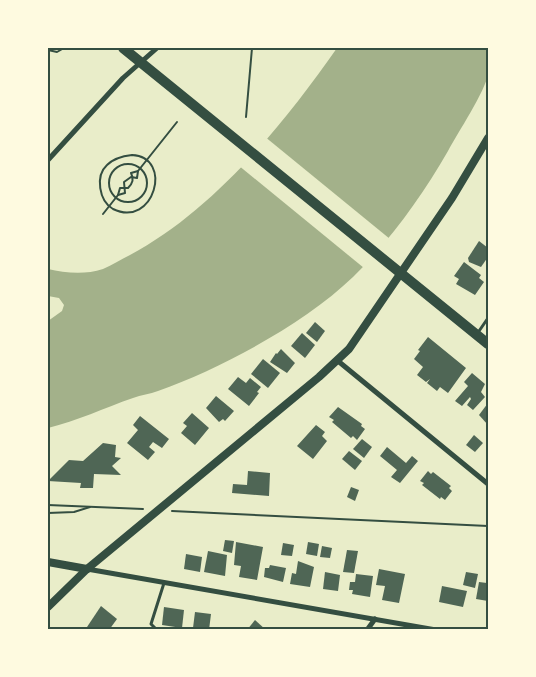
<svg xmlns="http://www.w3.org/2000/svg" width="536" height="677" font-family="'Source Serif 4',serif">
<rect width="100%" height="100%" fill="#e9edc9"/>
<path fill="#a3b18a" d="M 337,48 L 488,48 C 488,56 490,66 488,74 C 486,90 457,134 448,151 C 422,196 390,241 353,277 C 304,324 222,368 158,391 C 150,394 141,395 133,398 C 104,408 77,421 48,428 L 48,321 L 62,311 L 64,305 L 59,298 L 48,296 L 48,269 C 65,273 85,275 103,269 C 112,265 122,259 130,255 C 213,211 284,124 337,48 Z"/>
<polygon fill="#e9edc9" points="264,136 390,239 364,268 238,165"/>
<g fill="#4f6655">
<polygon points="479,241 488,248 488,257 481,267 469,262 468,258"/>
<polygon points="464,262 481,275 479,278 484,282 475,295 456,284 459,279 454,276"/>
<polygon points="315,322 325,331 317,342 306,333"/>
<polygon points="302,333 315,345 305,358 291,346"/>
<polygon points="428,337 466,368 448,393 440,387 437,391 427,383 430,379 426,382 417,375 423,367 414,359 420,351 418,350"/>
<polygon points="281,349 295,363 287,373 270,362 276,353 277,354"/>
<polygon points="263,359 280,373 268,388 251,374"/>
<polygon points="472,373 485,384 481,392 485,397 473,410 467,405 471,399 470,397 462,406 455,401 468,386 464,382"/>
<polygon points="238,377 246,383 250,378 261,387 257,392 259,393 249,406 228,389"/>
<polygon points="216,396 234,411 225,421 223,419 219,422 206,408"/>
<polygon points="488,403 488,425 479,415"/>
<polygon points="338,407 362,424 361,426 365,429 357,440 353,436 351,438 332,422 334,420 329,417"/>
<polygon points="192,413 209,428 195,445 181,433 187,426 183,423"/>
<polygon points="140,416 169,439 162,448 153,442 149,447 155,452 148,460 127,443 138,430 133,425"/>
<polygon points="316,425 325,432 322,436 327,441 313,459 297,446"/>
<polygon points="474,435 483,443 475,452 466,445"/>
<polygon points="362,439 372,447 364,458 353,449"/>
<polygon points="103,443 116,445 115,457 121,458 112,466 121,475 94,474 93,488 80,488 81,483 48,481 69,460 83,461"/>
<polygon points="387,447 406,463 412,456 418,461 400,483 391,477 397,470 380,456"/>
<polygon points="349,451 362,461 355,470 342,459"/>
<polygon points="248,471 270,473 269,496 232,493 233,484 247,485"/>
<polygon points="428,471 431,474 433,472 451,486 449,488 452,491 445,500 441,497 440,499 422,485 424,483 420,481"/>
<polygon points="351,487 359,490 355,501 347,497"/>
<polygon points="225,540 234,541 232,553 223,551"/>
<polygon points="236,542 263,547 257,580 239,577 241,566 234,565"/>
<polygon points="308,542 319,544 317,556 306,554"/>
<polygon points="283,543 294,545 292,556 281,555"/>
<polygon points="322,546 332,548 330,558 320,557"/>
<polygon points="347,550 358,551 354,573 343,572"/>
<polygon points="208,551 227,555 225,576 204,572"/>
<polygon points="186,554 202,557 200,572 184,569"/>
<polygon points="298,561 314,567 310,587 290,584 292,573 296,574"/>
<polygon points="270,565 286,568 283,582 264,577 265,568 269,568"/>
<polygon points="379,569 405,574 399,603 382,600 385,586 376,585"/>
<polygon points="325,572 340,575 338,591 323,589"/>
<polygon points="466,572 478,574 475,588 463,585"/>
<polygon points="356,574 373,576 370,597 352,594 353,590 349,590 350,582 355,582"/>
<polygon points="479,582 487,583 488,601 476,599"/>
<polygon points="442,586 467,591 463,607 439,602"/>
<polygon points="101,606 117,619 109,630 85,630"/>
<polygon points="164,607 184,610 182,628 162,625"/>
<polygon points="195,612 211,614 209,630 193,628"/>
<polygon points="255,620 266,630 247,630"/>
</g>
<g fill="none" stroke-linecap="round" stroke-linejoin="round">
<g stroke="#344e41" stroke-width="2">
<polyline points="48,50 57,52 64,48"/>
<polyline points="246,117 252,48"/>
<path d="M 132,155 C 174,157 154,229 113,209 C 99,201 95,176 107,165 C 114,158 123,156 132,155 Z"/>
<circle cx="128" cy="183" r="19"/>
<polyline points="118,195 125,193 124,182 131,177 137,178 138,171 177,122"/>
<path d="M 103,214 L 118,195 L 120,188 L 128,188 C 133,183 134,179 131,173 L 138,171"/>
<polyline points="48,505 143,509"/>
<polyline points="172,511 488,526"/>
<polyline points="48,513 74,512 90,507"/>
</g>
<g stroke="#344e41" stroke-width="3">
<polyline points="477,334 488,318"/>
<polyline points="157,630 151,624 164,583"/>
</g>
<g stroke="#344e41" stroke-width="5">
<polyline points="48,160 123,78 157,48"/>
<polyline points="338,361 488,484"/>
<polyline points="87,569 436,630"/>
<polyline points="367,630 375,619"/>
</g>
<g stroke="#344e41" stroke-width="8">
<polyline points="48,562 87,569"/>
<polyline points="48,607 87,569 319,377 349,349 452,198 488,138"/>
</g>
<polyline stroke="#344e41" stroke-width="10" points="123,48 488,344"/>
</g>
<rect width="536" height="677" fill="none" stroke="#fefae0" stroke-width="98"/>
<rect x="49" y="49" width="438" height="579" fill="none" stroke="#344e41" stroke-width="2"/>
</svg>
